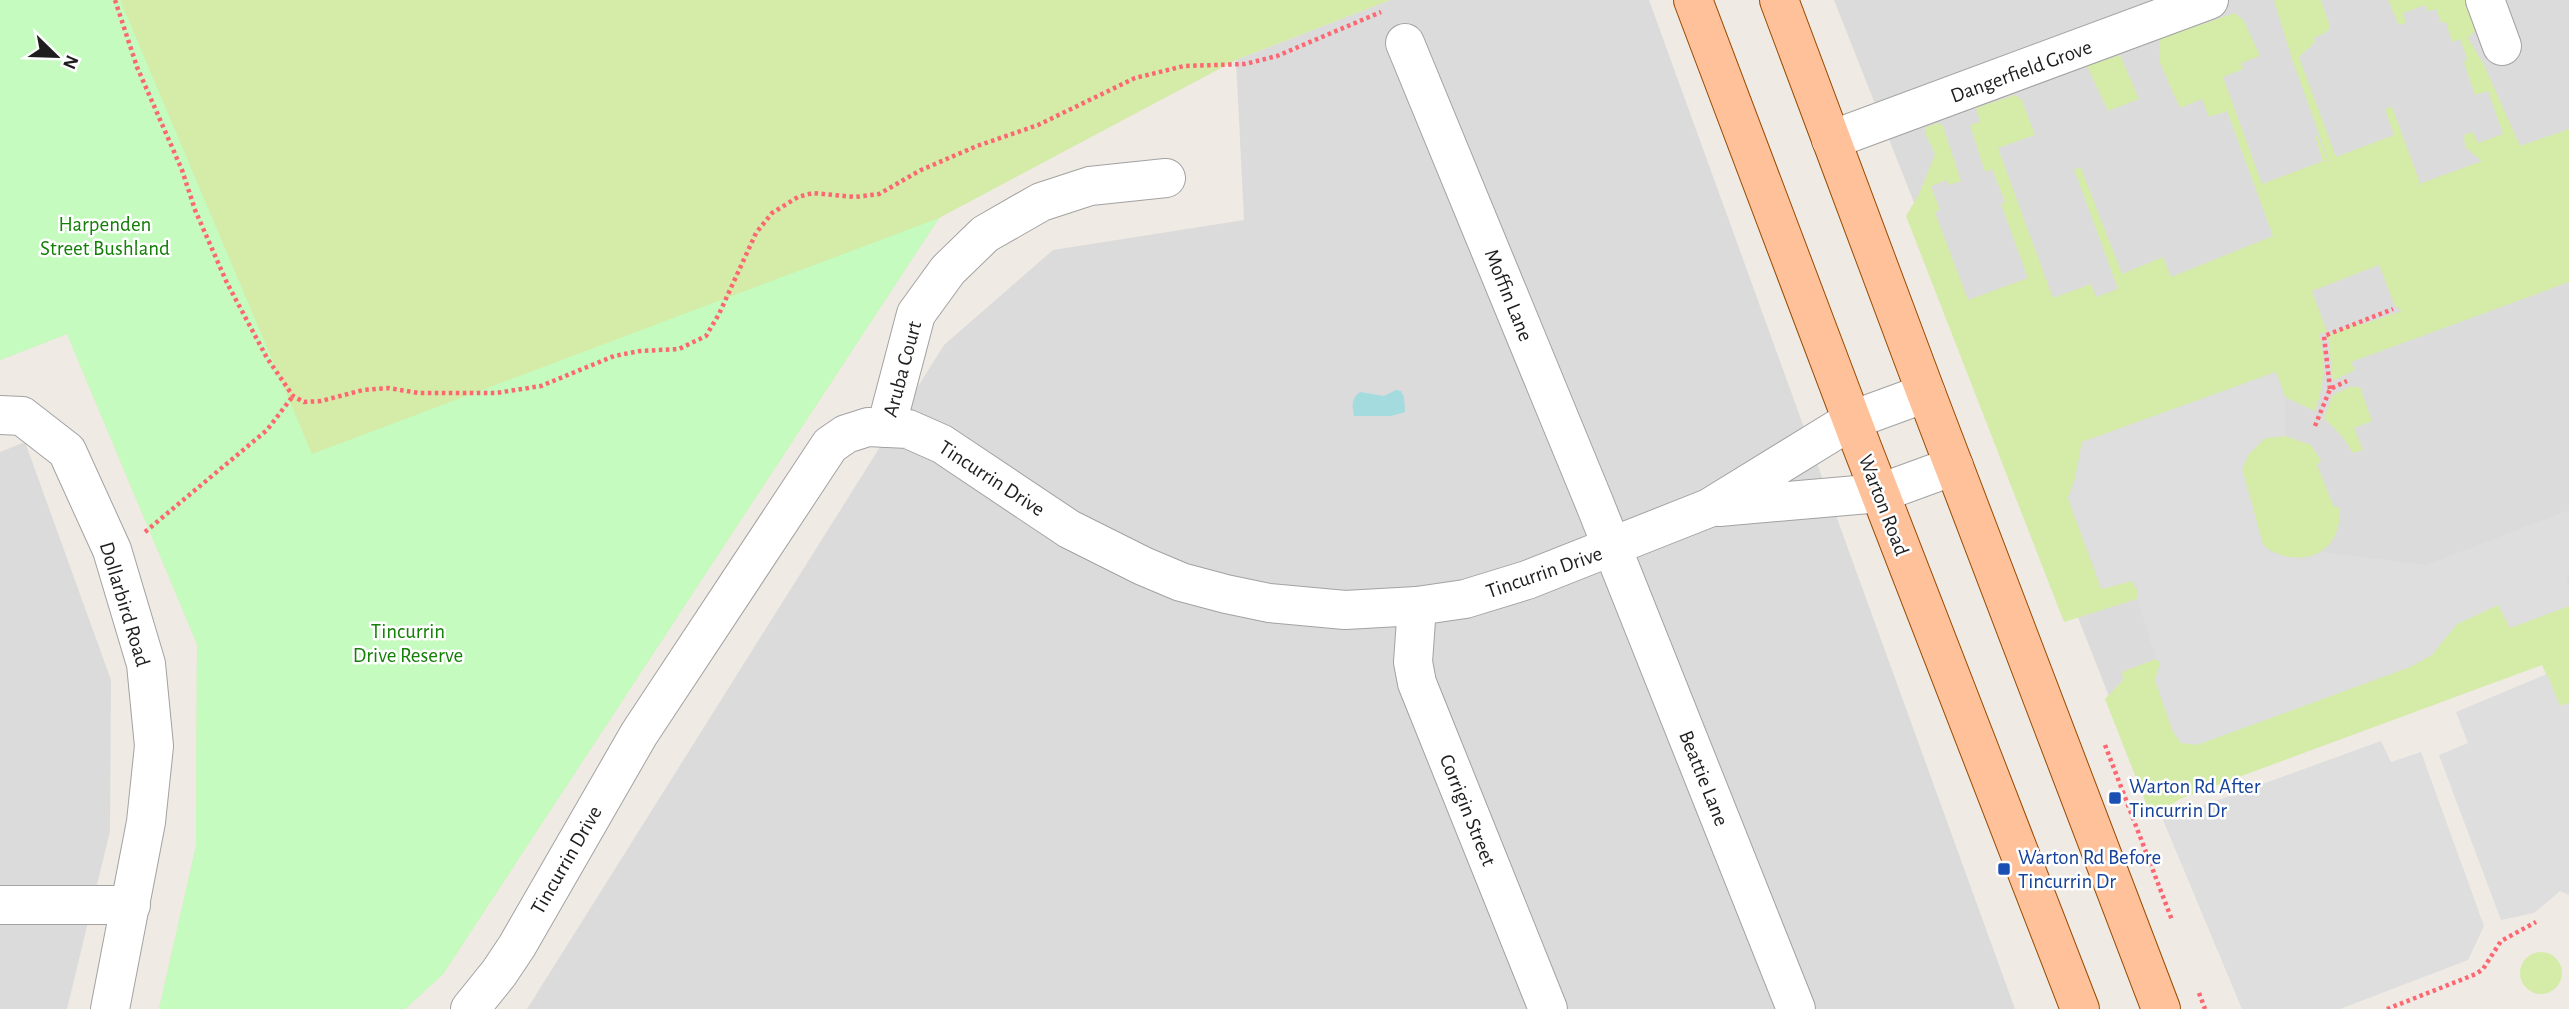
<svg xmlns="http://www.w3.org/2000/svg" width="2569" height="1009" font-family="'Alegreya Sans',sans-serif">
<rect width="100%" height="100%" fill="#efeae4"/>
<g fill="#dcdbdb">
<polygon points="1390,0 1649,0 2015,1009 527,1009 944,345 1053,250 1244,220 1236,60"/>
<polygon points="1834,0 2569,0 2569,650 2150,800"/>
<polygon points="25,442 111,680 110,831 67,1009 0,1009 0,452"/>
</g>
<g fill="#d5eba8">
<polygon points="0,0 1390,0 1236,60 939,218 443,974 405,1009 159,1009 196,846 197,644 67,334 0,360"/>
<path d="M 2274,0 L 2321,0 L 2330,26 L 2327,32 L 2314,38 L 2315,42 L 2299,57 L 2336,157 L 2394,135 L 2385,109 L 2392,107 L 2420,183 L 2411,187 L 2482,161 L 2465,147 L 2464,135 L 2473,132 L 2478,143 L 2503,134 L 2488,91 L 2475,95 L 2464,63 L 2467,58 L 2460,39 L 2452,42 L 2446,22 L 2441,23 L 2436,9 L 2428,11 L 2425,5 L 2403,13 L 2406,23 L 2399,25 L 2388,0 L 2465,0 L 2476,30 L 2468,38 L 2484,65 L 2520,146 L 2569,129 L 2569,282 L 2351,362 L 2355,370 L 2333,381 L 2328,335 L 2356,324 L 2363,324 L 2402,311 L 2395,306 L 2379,265 L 2312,291 L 2327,332 L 2319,334 C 2327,360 2324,386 2315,411 L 2285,397 L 2276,372 L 2083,442 L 2075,479 L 2068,498 L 2101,588 L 2132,581 L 2138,592 L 2137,599 L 2064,622 L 1906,216 L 1919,194 L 1935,154 L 1926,135 L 1926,127 L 1938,123 L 1943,126 L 1961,181 L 1949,185 L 1947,180 L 1931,186 L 1940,210 L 1935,212 L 1968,300 L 2028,278 L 2001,204 L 2005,202 L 1992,169 L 1985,172 L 1970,125 L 1980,122 L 1976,108 L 2015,95 L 2022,100 L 2035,135 L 1998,148 L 2053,298 L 2091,284 L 2096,297 L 2118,289 L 2074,169 L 2081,168 L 2122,274 L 2163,257 L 2171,277 L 2273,236 L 2227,111 L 2209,117 L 2202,99 L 2180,108 L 2160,63 L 2159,39 L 2235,13 L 2244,21 L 2260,56 L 2241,63 L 2243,69 L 2223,77 L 2262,184 L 2323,161 L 2315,136 L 2317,135 L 2332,170 L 2292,59 Z"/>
<polygon points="2120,55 2139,99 2108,111 2087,66"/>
<polygon points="2350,387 2360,387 2372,421 2354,428 2363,450 2353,453 2341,435 2324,418 2333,395"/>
<path d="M 2285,436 L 2311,445 L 2321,461 L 2317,465 L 2334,507 L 2339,507 C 2345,554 2297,573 2263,545 L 2242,469 L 2248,455 L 2265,438 Z"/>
<polygon points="2499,604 2510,628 2569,606 2569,703 2560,706 2542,665 2182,798 2151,816 2105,699 2123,680 2122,672 2156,659 2160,663 2160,670 2457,624"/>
<circle cx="2541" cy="973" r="21"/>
</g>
<polygon fill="#c5fbbf" points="0,0 120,0 312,454 939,218 443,974 405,1009 159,1009 196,846 197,644 67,334 0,360"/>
<g fill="#dedede">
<polygon points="2276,372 2285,397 2285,436 2265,438 2248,455 2242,469 2263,545 2270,551 2287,557 2306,558 2323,552 2426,565 2569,510 2569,574 2566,580 2569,590 2569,606 2510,628 2498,605 2457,624 2432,655 2410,667 2197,745 2181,743 2173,732 2155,680 2160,663 2156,659 2137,599 2137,586 2132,581 2102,589 2068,498 2075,479 2082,442"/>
<polygon points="2547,674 2560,706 2569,703 2569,895 2560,891 2534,913 2501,920 2439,755 2468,743 2456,712"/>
<polygon points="2381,741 2391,762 2421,752 2484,926 2468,960 2340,1009 2242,1009 2163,820"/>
</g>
<path fill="#a3dbde" d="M 1396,390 L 1401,391 L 1404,397 L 1405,412 L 1391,416 L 1354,416 C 1352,405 1351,399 1360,392 L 1384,396 Z"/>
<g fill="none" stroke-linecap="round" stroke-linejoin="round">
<g stroke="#a2a2a2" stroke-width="40">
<g id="minor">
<polyline points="2485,0 2502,46"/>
<polyline points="1405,43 1594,502 1796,1009"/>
<polyline points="1831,140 2209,0"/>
<polyline points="0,415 22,416 67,451 112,550 146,664 154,746 146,822 110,1009"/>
<polyline points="886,428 916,314 948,270 985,234 1041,202 1090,186 1166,178"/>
<polyline points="1719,507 1880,493 1954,466"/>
<polyline points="1417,606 1413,662 1417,683 1548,1009"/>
<polyline points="0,905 131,905"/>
<polyline points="470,1009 499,973 517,946 639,734 830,445 846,434 868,427 908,429 942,444 1069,529 1143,566 1181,582 1226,594 1269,603 1345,610 1417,606 1465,599 1527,580 1709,508 1852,420 1926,393"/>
</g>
</g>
<g stroke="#984b00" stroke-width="40">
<g id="major">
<polyline points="1693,0 1862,447 2080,1009"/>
<polyline points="1779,0 1926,393 2161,1009"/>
</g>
</g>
<g stroke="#fd6772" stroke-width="4.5" stroke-dasharray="3.5 3.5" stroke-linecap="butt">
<polyline points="115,0 137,67 182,170 195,210 227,283 267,358 293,396 304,402 321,401 363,390 388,388 419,393 496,393 541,386 614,356 640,351 679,349 706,336 719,314 756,233 772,213 798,197 813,193 855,197 879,194 921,170 977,146 1038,125 1135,78 1184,66 1245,64 1277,56 1381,12"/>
<polyline points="2330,389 2324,336 2393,309"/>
<polyline points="2315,426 2330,389 2347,381"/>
<polyline points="145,532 267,430 293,396"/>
<polyline points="2105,745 2172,920"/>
<polyline points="2199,993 2205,1009"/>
<polyline points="2387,1009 2476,974 2483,969 2501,941 2536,922"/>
</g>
<use href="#minor" stroke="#fff" stroke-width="38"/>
<use href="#major" stroke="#fec19a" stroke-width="38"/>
</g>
<g fill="#1a4fb4" stroke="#fff" stroke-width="2.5">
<rect x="2108" y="791" width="14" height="14" rx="3.5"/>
<rect x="1997" y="862" width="14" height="14" rx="3.5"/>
</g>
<g text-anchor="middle" stroke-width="5" stroke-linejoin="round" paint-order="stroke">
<g font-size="21" fill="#1e1e1e" stroke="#fff">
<text transform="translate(2021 71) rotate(-20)" y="7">Dangerfield Grove</text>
<text transform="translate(1509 295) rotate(68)" y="7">Moffin Lane</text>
<text transform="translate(902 369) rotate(-75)" y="7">Aruba Court</text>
<text transform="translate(992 478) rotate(33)" y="7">Tincurrin Drive</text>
<text transform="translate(1884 505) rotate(69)" y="7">Warton Road</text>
<text transform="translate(1544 572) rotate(-19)" y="7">Tincurrin Drive</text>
<text transform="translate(125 604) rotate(73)" y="7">Dollarbird Road</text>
<text transform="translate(1704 778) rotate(68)" y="7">Beattie Lane</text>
<text transform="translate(1468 810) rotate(68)" y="7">Corrigin Street</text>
<text transform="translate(566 860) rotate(-60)" y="7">Tincurrin Drive</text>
</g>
<g font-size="21" fill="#148008" stroke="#fff">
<text x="105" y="231">Harpenden<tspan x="105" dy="24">Street Bushland</tspan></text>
<text x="408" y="638">Tincurrin<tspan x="408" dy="24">Drive Reserve</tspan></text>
</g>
<g font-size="21" fill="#164399" stroke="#fff" text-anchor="start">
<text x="2129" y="793">Warton Rd After<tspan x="2129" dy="24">Tincurrin Dr</tspan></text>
<text x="2018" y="864">Warton Rd Before<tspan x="2018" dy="24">Tincurrin Dr</tspan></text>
</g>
</g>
<g transform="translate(56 56) rotate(113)" stroke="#ffffff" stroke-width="5" paint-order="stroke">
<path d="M0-5L12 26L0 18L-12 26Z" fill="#1e1e1e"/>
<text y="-10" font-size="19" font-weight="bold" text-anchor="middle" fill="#1e1e1e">N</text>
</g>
</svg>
